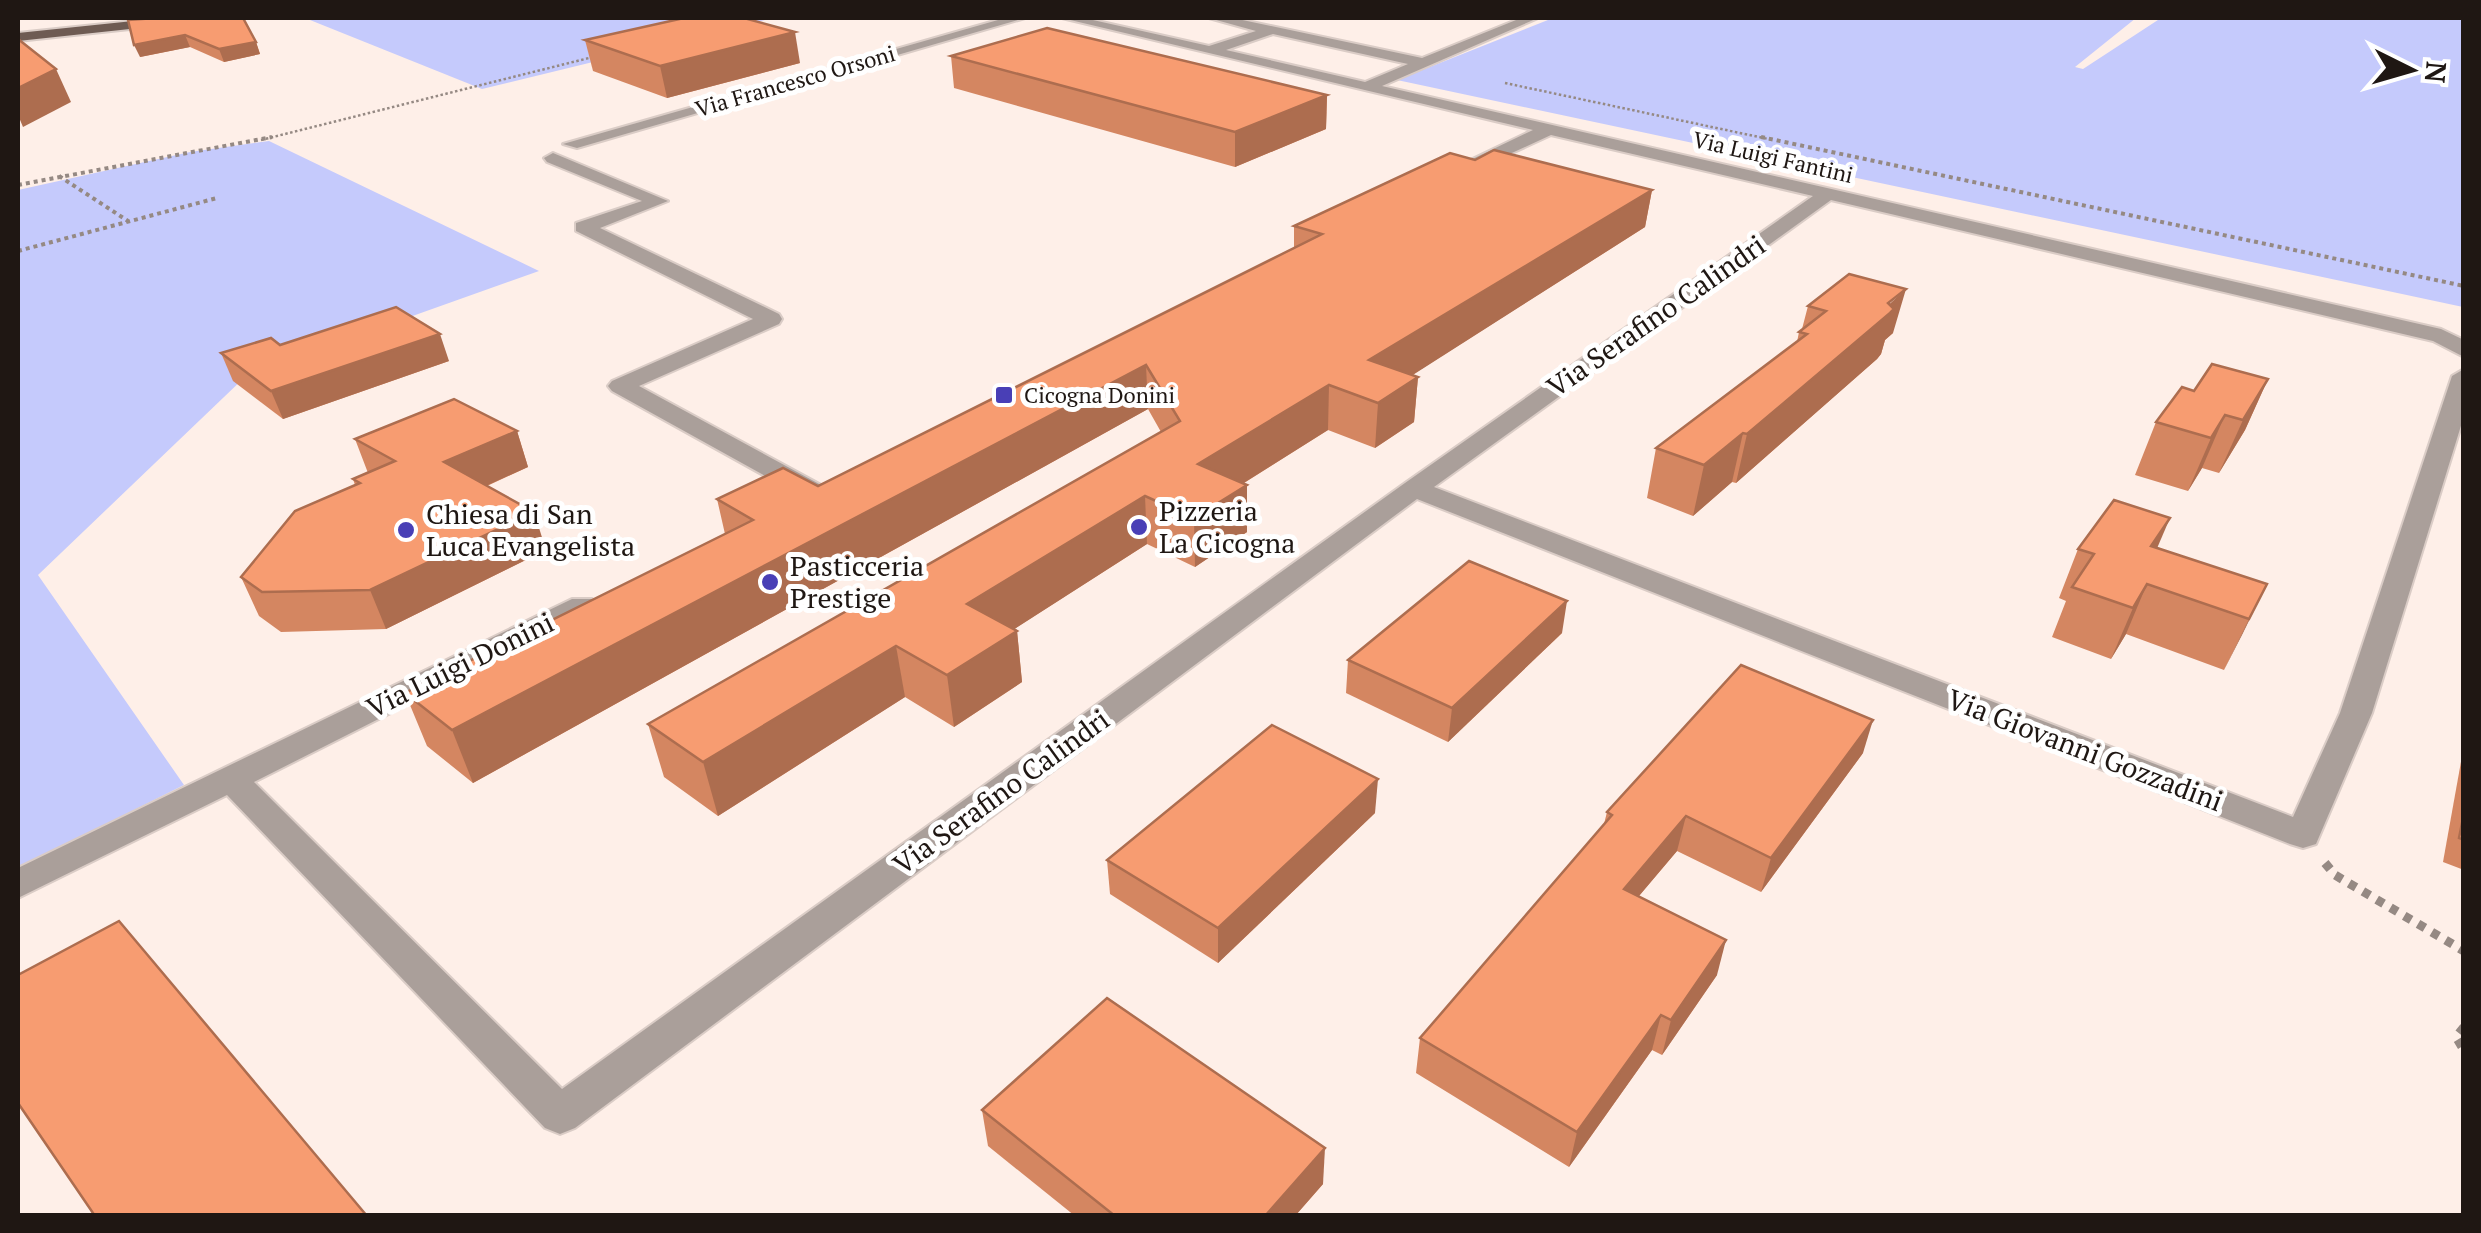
<svg xmlns="http://www.w3.org/2000/svg" width="2481" height="1233" font-family="'PT Serif',serif">
<rect width="100%" height="100%" fill="#feefe8"/>
<g fill="#c5cafc">
<polygon points="305,18 773,18 482,89"/>
<polygon points="1553,18 2136,18 2075,67 2083,69 2161,18 2463,18 2463,307 1397,80"/>
<polygon points="269,141 539,271 247,375 38,575 184,785 18,868 18,190 190,152"/>
</g>
<g fill="none" stroke-linecap="round" stroke-linejoin="round">
<g stroke="#daccc6" stroke-width="4">
<g id="minor">
<polygon points="1005,18 1025,18 577,148 563,144"/>
<path d="M 1062,18 L 1084,18 L 1209,46 L 1256,31 L 1209,18 L 1233,18 L 1422,58 L 1521,18 L 1538,18 L 1382,86 L 2441,329 L 2464,340 L 2464,357 L 2433,341 L 1831,200 L 1434,487 L 2293,817 L 2340,713 L 2452,376 L 2464,369 L 2464,416 L 2372,713 L 2316,844 L 2303,848 L 2290,844 L 1417,499 L 575,1128 L 560,1134 L 545,1128 L 227,795 L 18,898 L 18,868 L 572,599 L 592,599 L 597,605 L 592,611 L 254,782 L 562,1089 L 1405,483 L 1813,196 L 1551,135 L 1466,174 L 1457,169 L 1460,165 L 1533,130 ZM 1273,34 L 1408,64 L 1365,82 L 1226,50 Z"/>
<polygon points="553,153 668,201 600,228 779,314 782,319 779,324 639,386 821,485 825,491 821,497 803,497 612,391 608,386 612,381 753,319 576,231 576,223 642,201 547,162 544,158"/>
</g>
</g>
<g stroke="#daccc6" stroke-width="4">
<polygon id="major" points="162,18 202,18 195,22 18,41 18,33"/>
</g>
<g stroke="#958983" stroke-width="2.5" stroke-dasharray="2.5 2.5" stroke-linecap="butt">
<polyline points="1505,83 1773,140"/>
<polyline points="261,140 597,56"/>
</g>
<g stroke="#958983" stroke-width="4" stroke-dasharray="4 4" stroke-linecap="butt">
<polyline points="1761,137 2464,286"/>
<polyline points="59,176 128,221"/>
<polyline points="18,185 272,137"/>
<polyline points="18,251 217,198"/>
</g>
<g stroke="#958983" stroke-width="9" stroke-dasharray="8 8" stroke-linecap="butt">
<polyline points="2325,863 2335,875 2464,951"/>
<polyline points="2464,1027 2456,1037 2464,1050"/>
</g>
<use href="#minor" fill="#aa9f9a" fill-rule="evenodd"/>
<use href="#major" fill="#6e5b53" fill-rule="evenodd"/>
</g>
<g fill="#d48661">
<polygon points="156,18 256,42 260,54 224,62 190,47 140,57"/>
<polygon points="585,40 800,63 667,98 593,71"/>
<polygon points="951,56 1327,95 1326,129 1235,167 954,88"/>
<polygon points="1475,160 1652,190 1645,227 1412,375 1418,377 1414,422 1375,448 1328,430 1244,483 1247,485 1247,532 1195,567 1147,544 1014,629 1017,631 1022,682 954,727 905,697 718,816 664,777 648,724 1161,432 1148,409 473,783 427,746 405,693 725,534 717,499 818,486 1294,249 1294,226"/>
<polygon points="1808,306 1893,333 1885,340 1881,354 1877,359 1736,483 1732,482 1693,516 1647,498 1656,448 1797,342 1799,332 1802,329"/>
<polygon points="280,345 449,361 283,419 233,381 221,353"/>
<polygon points="2268,379 2245,430 2219,473 2202,468 2188,491 2135,475 2156,422 2194,391"/>
<polygon points="517,431 528,467 487,486 546,550 386,629 281,632 259,616 241,577 355,485 353,479 368,473 355,439"/>
<polygon points="2157,548 2267,584 2224,670 2126,634 2111,659 2052,637 2066,601 2059,598 2078,549"/>
<polygon points="1562,633 1448,742 1346,693 1348,660"/>
<polygon points="2464,745 2464,870 2443,862"/>
<polygon points="1863,753 1761,892 1677,851 1639,896 1717,975 1662,1055 1652,1050 1569,1167 1416,1073 1420,1038 1604,824 1607,812"/>
<polygon points="1375,813 1218,963 1110,894 1107,860"/>
<polygon points="982,1110 1323,1184 1295,1216 1075,1216 988,1146"/>
</g>
<g fill="#ad6d4f">
<polygon points="795,32 800,63 667,98 660,66"/>
<polygon points="185,35 190,47 140,57 134,45"/>
<polygon points="256,42 260,54 224,62 219,49"/>
<polygon points="56,69 71,102 23,127 18,115 18,88"/>
<polygon points="1327,95 1326,129 1235,167 1235,132"/>
<polygon points="1652,190 1645,227 1372,401 1369,360"/>
<polygon points="1906,289 1893,333 1885,340 1881,354 1877,359 1736,483 1747,434"/>
<polygon points="440,334 449,361 283,419 271,391"/>
<polygon points="1146,365 1148,409 473,783 452,730"/>
<polygon points="1418,377 1414,422 1375,448 1378,403"/>
<polygon points="2268,379 2245,430 2219,473 2243,420"/>
<polygon points="1329,385 1328,430 1199,511 1198,464"/>
<polygon points="2225,415 2202,468 2188,491 2211,438"/>
<polygon points="517,431 528,467 457,499 444,462"/>
<polygon points="1743,433 1732,482 1693,516 1704,465"/>
<polygon points="1247,485 1247,532 1195,567 1194,518"/>
<polygon points="1145,496 1147,544 974,655 967,604"/>
<polygon points="534,512 546,550 386,629 370,590"/>
<polygon points="2170,518 2149,567 2151,546"/>
<polygon points="2147,584 2126,634 2111,659 2133,608"/>
<polygon points="2267,584 2242,635 2224,670 2249,619"/>
<polygon points="1567,601 1562,633 1448,742 1452,708"/>
<polygon points="1017,631 1022,682 954,727 947,675"/>
<polygon points="896,646 905,697 718,816 703,762"/>
<polygon points="1873,720 1863,753 1761,892 1771,858"/>
<polygon points="1378,779 1375,813 1218,963 1218,928"/>
<polygon points="1686,816 1677,851 1616,923 1624,889"/>
<polygon points="1726,940 1717,975 1662,1055 1671,1020"/>
<polygon points="1661,1015 1652,1050 1569,1167 1577,1132"/>
<polygon points="1325,1148 1323,1184 1295,1216 1265,1216"/>
</g>
<g fill="#f79c71" stroke="#ad6d4f" stroke-width="2.5">
<polygon points="156,18 243,18 256,42 219,49 185,35 134,45 128,20"/>
<polygon points="684,18 744,18 795,32 660,66 585,40"/>
<polygon points="1047,28 1327,95 1235,132 951,56"/>
<polygon points="18,39 56,69 18,88"/>
<polygon points="1494,150 1652,190 1369,360 1418,377 1378,403 1329,385 1198,464 1247,485 1194,518 1145,496 967,604 1017,631 947,675 896,646 703,762 648,724 1180,421 1146,365 452,730 405,693 753,520 717,499 783,468 818,486 1322,234 1294,226 1450,153 1475,160"/>
<polygon points="1849,274 1906,289 1888,303 1894,309 1890,313 1747,434 1743,433 1704,465 1656,448 1807,334 1799,332 1826,311 1808,306"/>
<polygon points="396,307 440,334 271,391 221,353 271,338 280,345"/>
<polygon points="2212,364 2268,379 2243,420 2225,415 2211,438 2156,422 2182,387 2194,391"/>
<polygon points="454,399 517,431 444,462 534,512 370,590 262,592 241,577 295,511 360,483 353,479 395,461 355,439"/>
<polygon points="2114,500 2170,518 2151,546 2267,584 2249,619 2147,584 2133,608 2072,587 2094,554 2078,549"/>
<polygon points="1469,561 1567,601 1452,708 1348,660"/>
<polygon points="1741,665 1873,720 1771,858 1686,816 1624,889 1726,940 1671,1020 1661,1015 1577,1132 1420,1038 1612,815 1607,812"/>
<polygon points="1272,725 1378,779 1218,928 1107,860"/>
<polygon points="2464,813 2464,840 2459,838"/>
<polygon points="119,921 367,1216 95,1216 18,1103 18,975"/>
<polygon points="1107,998 1325,1148 1265,1216 1115,1216 982,1110"/>
</g>
<g fill="#493fb6" stroke="#fff" stroke-width="4">
<rect x="994" y="385" width="20" height="20" rx="5"/>
<circle cx="1139" cy="527" r="10"/>
<circle cx="406" cy="530" r="10"/>
<circle cx="770" cy="582" r="10"/>
</g>
<g text-anchor="middle" stroke-width="10" stroke-linejoin="round" paint-order="stroke">
<g font-size="22" fill="#1f1713" stroke="#fff">
<text transform="translate(795 81) rotate(-16)" y="8">Via Francesco Orsoni</text>
<text transform="translate(1773 157) rotate(13)" y="8">Via Luigi Fantini</text>
</g>
<g font-size="22" fill="#1f1713" stroke="#fff" text-anchor="start">
<text x="1024" y="403">Cicogna Donini</text>
</g>
<g font-size="28" fill="#1f1713" stroke="#fff">
<text transform="translate(1656 316) rotate(-35)" y="10">Via Serafino Calindri</text>
<text transform="translate(460 665) rotate(-26)" y="10">Via Luigi Donini</text>
<text transform="translate(2085 750) rotate(21)" y="10">Via Giovanni Gozzadini</text>
<text transform="translate(1001 792) rotate(-36)" y="10">Via Serafino Calindri</text>
</g>
<g font-size="28" fill="#1f1713" stroke="#fff" text-anchor="start">
<text x="1159" y="521">Pizzeria<tspan x="1159" dy="32">La Cicogna</tspan></text>
<text x="426" y="524">Chiesa di San<tspan x="426" dy="32">Luca Evangelista</tspan></text>
<text x="790" y="576">Pasticceria<tspan x="790" dy="32">Prestige</tspan></text>
</g>
</g>
<rect width="2481" height="1233" fill="none" stroke="#1f1713" stroke-width="40"/>
<g transform="translate(2411 70) rotate(95)" stroke="#ffffff" stroke-width="8" paint-order="stroke">
<path d="M0-8L18 38L0 25L-18 38Z" fill="#1f1713"/>
<text y="-15" font-size="28" font-weight="bold" text-anchor="middle" fill="#1f1713">N</text>
</g>
</svg>
